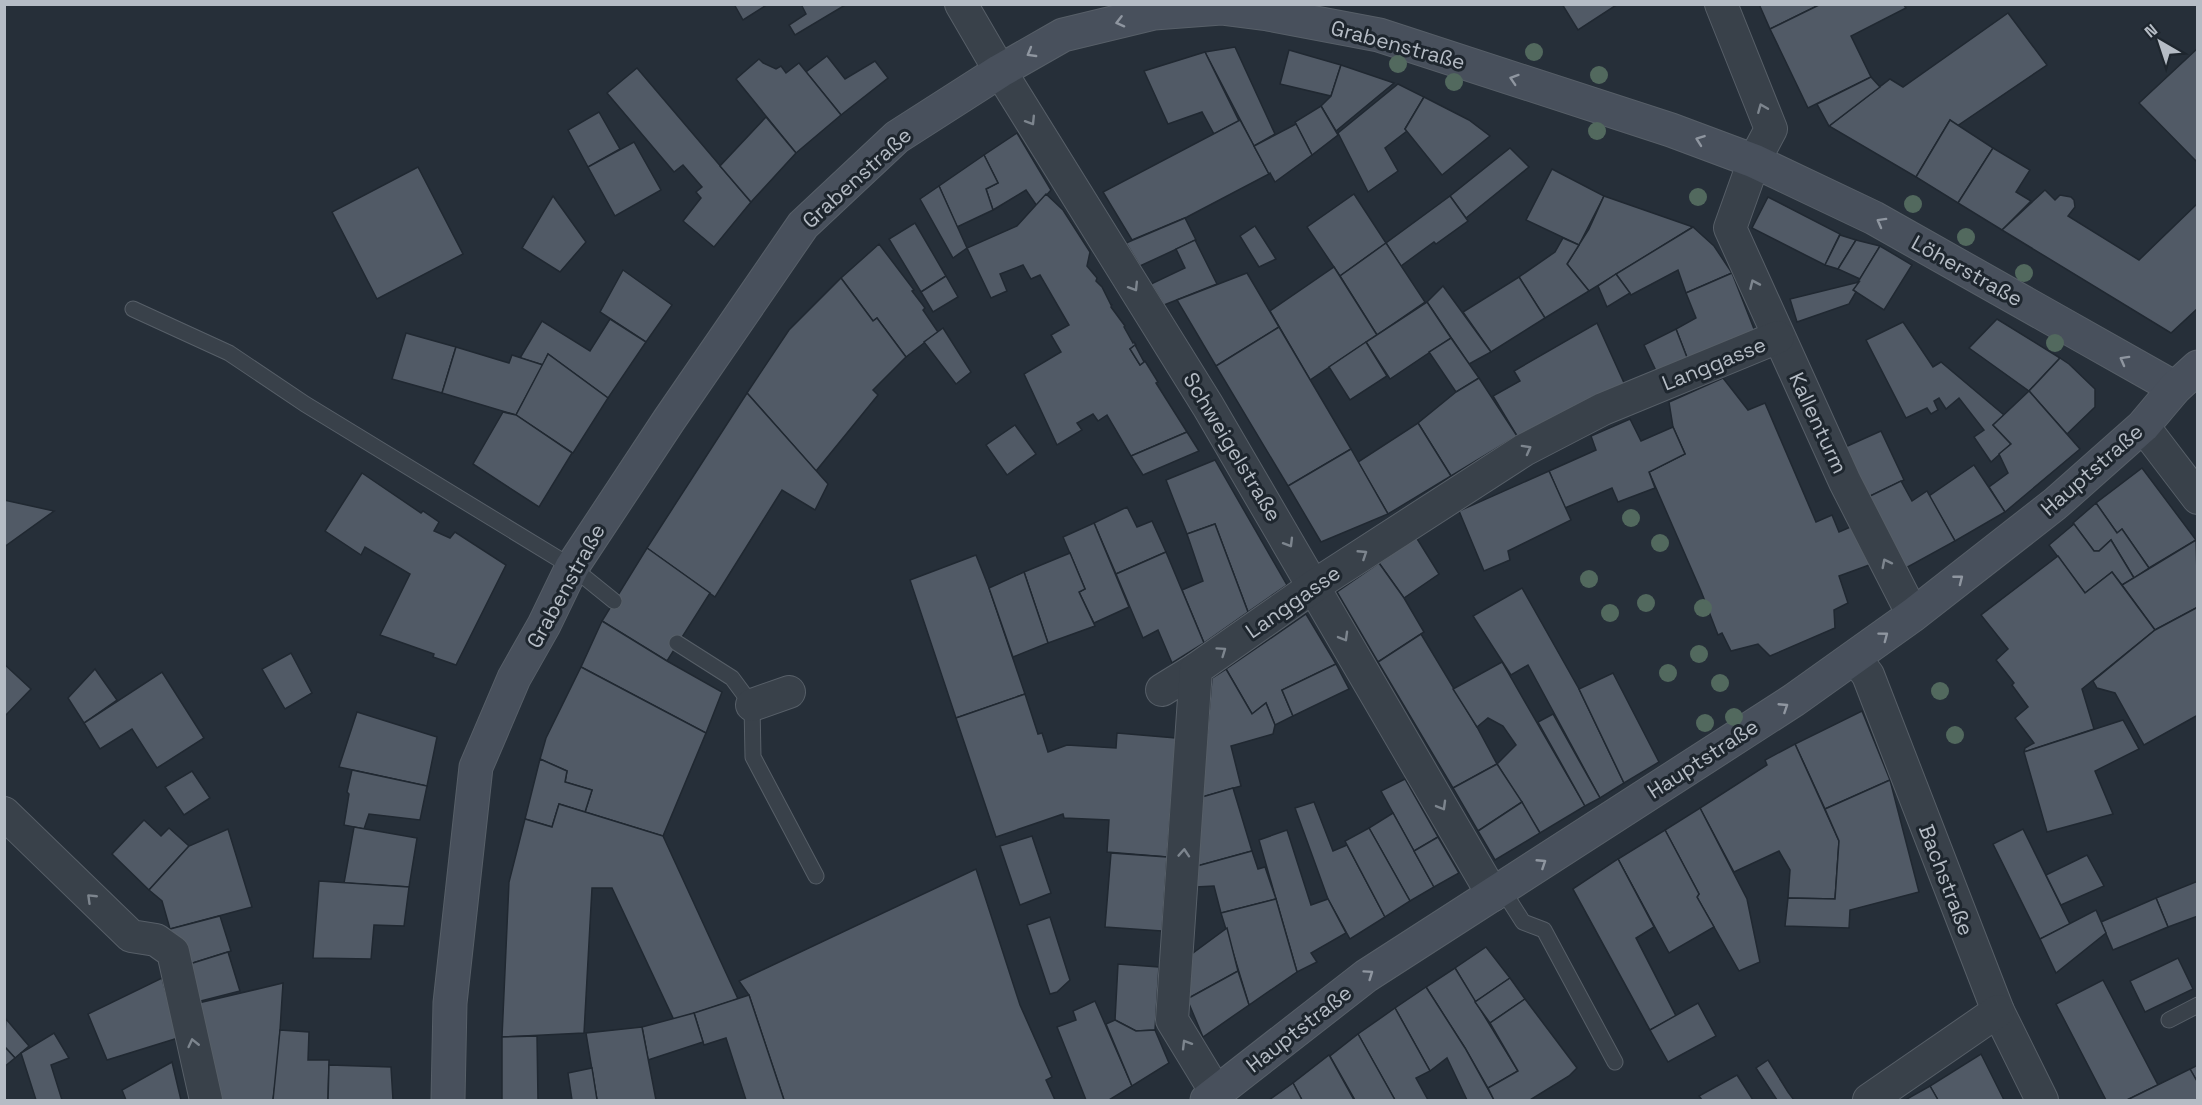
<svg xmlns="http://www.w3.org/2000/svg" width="2202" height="1105" font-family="'Space Grotesk',sans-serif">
<rect width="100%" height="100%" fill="#262f39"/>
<g fill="#515a66" stroke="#202831" stroke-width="1.5">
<polygon points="734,4 768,4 743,20"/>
<polygon points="801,4 847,4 795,35 789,25 806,14"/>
<polygon points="1562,4 1618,4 1578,30"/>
<polygon points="1759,4 1821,4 1770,29"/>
<polygon points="1821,4 1903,4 1906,8 1851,36 1871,77 1808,108 1770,29"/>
<polygon points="2008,13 2047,65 1957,126 1950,120 1916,177 1829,126 1890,79 1903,87"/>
<polygon points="1235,47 1275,134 1254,146 1205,52"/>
<polygon points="2198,48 2198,163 2139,103"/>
<polygon points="1289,50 1341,65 1331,96 1280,84"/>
<polygon points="1205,52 1239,121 1214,134 1202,112 1168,124 1144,71"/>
<polygon points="827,56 845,79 875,61 888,78 841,115 806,72"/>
<polygon points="759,59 763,63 776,69 781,66 786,73 799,63 841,115 796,153 736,79"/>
<polygon points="1341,65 1394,83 1336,131 1321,106 1331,96"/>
<polygon points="637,68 751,202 714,247 683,221 701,198 696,192 702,187 683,165 674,172 607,93"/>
<polygon points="1871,77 1880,87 1829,126 1817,104"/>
<polygon points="1398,84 1424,97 1405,129 1407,131 1385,148 1398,171 1368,192 1338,133"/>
<polygon points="1424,97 1469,120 1490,136 1442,175 1405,129"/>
<polygon points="1321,106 1338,135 1312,155 1295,122"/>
<polygon points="599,112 620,149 588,167 568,130"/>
<polygon points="766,117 796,153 751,202 720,166"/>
<polygon points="1240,120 1269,174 1187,217 1132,240 1103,192"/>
<polygon points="1950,120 1993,148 1958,203 1916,177"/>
<polygon points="1296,124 1312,155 1275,182 1270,173 1269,174 1254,146"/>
<polygon points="1017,133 1051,190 1037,206 1026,190 993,210 986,189 998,183 984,155"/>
<polygon points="634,142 661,190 615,216 588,167"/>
<polygon points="1510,148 1529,167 1466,218 1450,196"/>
<polygon points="1993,148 2030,170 2016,192 2031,201 2002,230 1958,203"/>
<polygon points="984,155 998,183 986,189 993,210 957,227 939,186"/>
<polygon points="418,167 463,254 377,299 332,212"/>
<polygon points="1552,169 1604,196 1579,245 1526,220"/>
<polygon points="939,186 967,248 953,258 920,199"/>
<polygon points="2045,190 2055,200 2060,195 2071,197 2074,200 2075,207 2068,216 2139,260 2198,203 2198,308 2171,333 2002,230"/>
<polygon points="1046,194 1063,210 1090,252 1087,266 1097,278 1096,281 1102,287 1111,305 1112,304 1111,307 1125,326 1124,327 1133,343 1134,342 1136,345 1130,349 1140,365 1145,361 1158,382 1156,383 1187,432 1131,456 1107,415 1098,421 1093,414 1077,423 1082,430 1057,445 1024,374 1061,352 1051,335 1069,325 1040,275 1031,279 1023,265 1000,274 1007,291 991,298 967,248 1017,226"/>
<polygon points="1354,194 1386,243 1340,276 1307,227"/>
<polygon points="553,196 586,242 560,272 522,248"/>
<polygon points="1450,196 1468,221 1436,244 1434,242 1401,266 1386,243"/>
<polygon points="1604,196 1693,227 1589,291 1567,264 1589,229"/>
<polygon points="1768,197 1840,234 1825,265 1752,228"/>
<polygon points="1185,218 1196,240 1140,266 1126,243"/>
<polygon points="915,223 946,276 921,292 889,239"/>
<polygon points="1255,226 1276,259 1259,267 1240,236"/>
<polygon points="1693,227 1714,246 1732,273 1686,293 1678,270 1631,295 1616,274"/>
<polygon points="1840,235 1856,240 1838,269 1825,265"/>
<polygon points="1563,238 1579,245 1567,264 1589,291 1545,318 1519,277 1555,252"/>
<polygon points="1195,240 1217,284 1164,305 1151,284 1185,268 1176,249"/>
<polygon points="1856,240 1880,246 1860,279 1838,269"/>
<polygon points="1386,243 1425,302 1377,335 1340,276"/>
<polygon points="879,244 914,290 912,291 925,308 923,310 938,332 906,357 877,318 873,321 841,278"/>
<polygon points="1880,246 1912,265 1884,310 1853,290"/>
<polygon points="1334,267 1377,335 1310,380 1270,311"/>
<polygon points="623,270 672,305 646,342 600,312"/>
<polygon points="1247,273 1279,327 1216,366 1177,300"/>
<polygon points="1732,273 1756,334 1688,360 1676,329 1696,318 1686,293"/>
<polygon points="1616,274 1630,293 1607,307 1598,286"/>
<polygon points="946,276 958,297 933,312 921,292"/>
<polygon points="1519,277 1545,318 1491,352 1463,312"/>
<polygon points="841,278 873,321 877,318 906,357 873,390 878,395 816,471 747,393 789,330"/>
<polygon points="1859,282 1853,290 1856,292 1849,304 1797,322 1790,299"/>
<polygon points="1443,286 1491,352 1469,364 1427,302"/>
<polygon points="1427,302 1451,338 1390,379 1366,342"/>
<polygon points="610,319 646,342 608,398 548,354 543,365 520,358 542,321 590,351"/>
<polygon points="1997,319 2060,358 2029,391 1969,348"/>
<polygon points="1903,322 1933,367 1941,362 2004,415 1993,425 2011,444 1991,462 1974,437 1984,430 1959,398 1946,409 1939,398 1934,401 1938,410 1931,414 1927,408 1906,418 1866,340"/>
<polygon points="1597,323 1625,385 1517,436 1493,396 1520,381 1514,371"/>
<polygon points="1279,327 1351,449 1288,486 1216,366"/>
<polygon points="943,328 971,372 956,384 924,342"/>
<polygon points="1676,329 1688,360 1657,373 1644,345"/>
<polygon points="406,333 456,347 442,393 392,379"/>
<polygon points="1451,338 1479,378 1456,392 1429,352"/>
<polygon points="1366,342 1387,376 1350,400 1329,367"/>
<polygon points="1135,345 1144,362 1140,365 1130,349"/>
<polygon points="456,347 509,363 512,355 543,365 516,415 442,393"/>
<polygon points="548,354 608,398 573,453 516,415"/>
<polygon points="2060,358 2069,364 2095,389 2095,407 2067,434 2029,391"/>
<polygon points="1479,378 1517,436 1451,476 1418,423 1456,392"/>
<polygon points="1723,378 1748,410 1765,403 1816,522 1832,515 1839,532 1855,525 1872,564 1839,576 1848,603 1834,610 1835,628 1770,656 1758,644 1731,651 1722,633 1718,635 1701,591 1649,472 1685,454 1673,427 1669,402"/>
<polygon points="2029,391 2080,449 2005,512 1989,487 2008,473 1999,454 2011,444 1993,425"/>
<polygon points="747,393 828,484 815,510 782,490 715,597 647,548"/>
<polygon points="503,412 516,415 572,453 539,507 473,464"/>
<polygon points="1630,419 1641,441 1673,427 1685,454 1649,472 1655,488 1618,502 1612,488 1565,508 1549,471 1596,450 1591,436"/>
<polygon points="1418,423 1451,476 1388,514 1358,462"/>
<polygon points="1015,425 1036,454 1007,475 986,445"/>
<polygon points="1881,431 1904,480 1866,498 1843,448"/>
<polygon points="1187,432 1199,451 1143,475 1131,456"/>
<polygon points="1351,449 1388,514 1321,542 1288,486"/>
<polygon points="1215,460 1287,585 1248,612 1215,524 1187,534 1166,480"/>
<polygon points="1974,465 2005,512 1955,541 1929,496"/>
<polygon points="2142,468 2196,540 2149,568 2122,529 2117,533 2096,503"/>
<polygon points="1549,471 1571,520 1508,551 1510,560 1484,571 1459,511"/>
<polygon points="362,473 421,513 423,511 439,522 434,531 450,538 455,532 506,565 456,665 433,657 434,654 380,635 410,574 365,547 361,555 325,531"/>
<polygon points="1901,481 1912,501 1927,491 1955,541 1904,569 1866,498"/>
<polygon points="4,500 54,511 4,547"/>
<polygon points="2096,503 2117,533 2122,529 2149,568 2134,578 2111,540 2099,551 2094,551 2073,523"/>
<polygon points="1127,507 1137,527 1152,521 1166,552 1116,574 1094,523"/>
<polygon points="1094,523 1129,607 1094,623 1079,592 1085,589 1063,537"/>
<polygon points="1215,524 1248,612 1204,643 1182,590 1203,581 1187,534"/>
<polygon points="2074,524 2094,551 2099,551 2111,540 2134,578 2122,585 2112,572 2085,593 2049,545"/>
<polygon points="1416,537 1439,574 1404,598 1379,563"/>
<polygon points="2196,540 2198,607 2155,630 2122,585"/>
<polygon points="647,548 710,593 667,661 602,621"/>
<polygon points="1166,552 1204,643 1172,663 1158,630 1143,638 1116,574"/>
<polygon points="1070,553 1085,589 1079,592 1095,626 1048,643 1024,572"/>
<polygon points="976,555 989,588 1025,694 956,718 910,580"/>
<polygon points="2058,556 2085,593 2112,572 2155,630 2082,689 2094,729 2024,752 2025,748 2034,743 2015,718 2028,707 2012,685 2014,683 1996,660 2008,649 1981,615"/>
<polygon points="1379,563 1404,598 1424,632 1378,662 1337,592"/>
<polygon points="1024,572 1048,643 1013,657 989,588"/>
<polygon points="1522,588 1579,689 1624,783 1600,798 1528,665 1511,675 1473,616"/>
<polygon points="2198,607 2198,715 2144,745 2115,693 2097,688 2093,681 2155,630"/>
<polygon points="1306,614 1336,664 1282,690 1293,716 1275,725 1266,703 1252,714 1226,669"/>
<polygon points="602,621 667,661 722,692 706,733 581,667"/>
<polygon points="1421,634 1477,727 1497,764 1453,788 1378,662"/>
<polygon points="291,653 312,693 285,709 262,669"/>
<polygon points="1502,662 1585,806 1540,833 1497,764 1516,745 1503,726 1488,718 1477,727 1453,689"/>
<polygon points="4,664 31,689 4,717"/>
<polygon points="1336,664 1349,689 1293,716 1282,690"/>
<polygon points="581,667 706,733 663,836 585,812 592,790 565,782 567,771 540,759 546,738"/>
<polygon points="95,669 117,700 84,723 68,698"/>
<polygon points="1226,669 1252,714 1266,703 1275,725 1273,734 1231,746 1241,786 1202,797 1212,678"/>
<polygon points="162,672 204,738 157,768 132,729 100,749 84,723"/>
<polygon points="1613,673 1659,762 1624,783 1579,689"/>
<polygon points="1025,694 1038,734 1042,733 1048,752 1067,745 1116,748 1117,733 1176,738 1167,857 1107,852 1109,820 1064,818 1063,814 996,837 956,718"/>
<polygon points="1862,711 1890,780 1825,809 1795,744"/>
<polygon points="357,712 437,737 427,786 339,767"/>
<polygon points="1553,714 1600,798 1585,806 1538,722"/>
<polygon points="2123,720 2139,749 2095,771 2113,814 2047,832 2024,752"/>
<polygon points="1795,744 1839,841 1835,899 1788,898 1790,870 1779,851 1734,872 1700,808 1767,765 1765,760"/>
<polygon points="540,759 567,771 565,782 592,790 585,812 559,804 552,827 525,819"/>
<polygon points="1497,764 1522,802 1478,831 1453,788"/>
<polygon points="352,770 427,786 420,820 369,814 364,829 344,825 349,794 347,792"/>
<polygon points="192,771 210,798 184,815 165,787"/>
<polygon points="1405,779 1438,837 1414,851 1381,791"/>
<polygon points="1890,780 1919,892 1850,910 1849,928 1785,926 1788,898 1835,899 1839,841 1825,809"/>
<polygon points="1233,788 1252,851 1197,866 1202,797"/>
<polygon points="1314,802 1333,851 1347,845 1385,917 1350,939 1328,899 1295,808"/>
<polygon points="1522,802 1540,833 1495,860 1478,831"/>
<polygon points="559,804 663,836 738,999 674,1020 612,888 592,888 584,1033 502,1037 509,882 525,819 552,827"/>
<polygon points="1700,808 1747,899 1760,962 1739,971 1697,897 1699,894 1665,830"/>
<polygon points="1393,813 1434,887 1410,901 1369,828"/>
<polygon points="144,820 161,836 169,828 189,846 149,890 112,854"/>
<polygon points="354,827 417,838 409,887 344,883"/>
<polygon points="1369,828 1410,901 1385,917 1345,841"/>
<polygon points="228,829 252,907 170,929 162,901 149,890 189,846"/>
<polygon points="2023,829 2070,924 2040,939 1993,844"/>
<polygon points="1287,830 1311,905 1328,899 1346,933 1311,953 1317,962 1297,972 1259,840"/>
<polygon points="1665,830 1699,894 1697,897 1714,927 1669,953 1618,859"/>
<polygon points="1032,836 1051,893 1020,905 1000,846"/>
<polygon points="1438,837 1459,873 1434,887 1414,851"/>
<polygon points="1252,851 1258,869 1265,867 1276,899 1221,913 1214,886 1195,887 1197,866"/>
<polygon points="1111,853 1167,857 1162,931 1105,927"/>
<polygon points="2087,855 2104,886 2061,905 2046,875"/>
<polygon points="1618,859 1654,927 1636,938 1676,1016 1650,1030 1573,889"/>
<polygon points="1618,859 1654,927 1636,938 1676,1016 1650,1030 1573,889"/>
<polygon points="976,869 1020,1005 1052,1077 1046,1080 1055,1100 784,1100 749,995 739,981"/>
<polygon points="319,881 409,887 404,926 374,925 371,959 313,958"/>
<polygon points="2198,881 2198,916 2168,927 2156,898"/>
<polygon points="2156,898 2168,927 2113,950 2101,922"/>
<polygon points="1276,899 1297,972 1249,1005 1221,913"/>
<polygon points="2096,910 2106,933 2056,973 2040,939"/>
<polygon points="220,916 231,951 180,967 170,929"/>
<polygon points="1050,917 1070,980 1057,992 1050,994 1027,925"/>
<polygon points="1227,928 1238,971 1187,999 1189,956"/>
<polygon points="1486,947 1510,978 1475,1002 1455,968"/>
<polygon points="228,952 240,991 189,1004 180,967"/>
<polygon points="2178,958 2193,989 2145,1012 2130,981"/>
<polygon points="1118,964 1159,967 1155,1030 1136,1031 1115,1020"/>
<polygon points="1455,968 1518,1071 1488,1088 1465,1048 1426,987"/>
<polygon points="1238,971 1249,1005 1203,1037 1187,999"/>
<polygon points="162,978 178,1038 107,1060 88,1014"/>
<polygon points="1510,978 1525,999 1490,1023 1475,1002"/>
<polygon points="2103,980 2158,1085 2127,1100 2106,1100 2056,1004"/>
<polygon points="283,983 278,1062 273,1100 216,1100 190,1005"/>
<polygon points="1426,987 1465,1048 1494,1100 1467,1100 1447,1058 1430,1071 1395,1008"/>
<polygon points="749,995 784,1100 746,1100 726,1038 704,1045 703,1042 694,1013"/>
<polygon points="1525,999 1577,1068 1569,1076 1530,1100 1494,1100 1488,1088 1518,1071 1490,1023"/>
<polygon points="1095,1001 1132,1086 1109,1100 1086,1100 1057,1027 1076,1020 1073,1011"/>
<polygon points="1698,1003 1716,1036 1668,1062 1650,1030"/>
<polygon points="1395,1008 1430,1071 1416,1078 1428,1100 1395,1100 1358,1034"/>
<polygon points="694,1013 703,1042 648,1060 642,1027"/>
<polygon points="6,1019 29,1046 15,1058 4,1046"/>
<polygon points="1115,1020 1136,1031 1155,1030 1169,1063 1132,1086 1106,1024"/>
<polygon points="642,1027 656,1100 597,1100 586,1033"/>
<polygon points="280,1030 309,1032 308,1060 329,1060 328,1100 273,1100"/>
<polygon points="54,1033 69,1058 51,1065 62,1100 36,1100 21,1053"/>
<polygon points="1358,1034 1395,1100 1355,1100 1330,1056"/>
<polygon points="537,1036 538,1100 502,1100 502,1037"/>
<polygon points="4,1046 15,1058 4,1067"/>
<polygon points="1981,1054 2004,1100 1938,1100 1930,1086"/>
<polygon points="1329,1055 1354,1100 1302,1100 1293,1083"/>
<polygon points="1768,1060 1788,1092 1794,1100 1777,1100 1756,1068"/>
<polygon points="172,1062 181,1100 126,1100 122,1090"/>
<polygon points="329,1065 391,1067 393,1100 328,1100"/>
<polygon points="2198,1065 2198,1083 2190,1069"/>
<polygon points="592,1068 597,1100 572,1100 568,1073"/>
<polygon points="2190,1069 2198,1083 2198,1100 2127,1100"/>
<polygon points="1737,1075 1753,1100 1702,1100 1699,1096"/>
<polygon points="1293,1083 1302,1100 1269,1100"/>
<polygon points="1930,1086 1938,1100 1905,1100"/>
</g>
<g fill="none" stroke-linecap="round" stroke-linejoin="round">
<g stroke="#575f68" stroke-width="17">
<g id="lane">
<polyline points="133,309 229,353 305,404 572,567 614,601"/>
<polyline points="677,643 732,678 752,705 753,757 816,876"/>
<polyline points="1502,889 1523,922 1544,930 1615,1062"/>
<polyline points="2169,1020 2198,1005"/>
</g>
</g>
<g stroke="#575f68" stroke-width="34">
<g id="street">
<polyline points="961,4 1000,71 1208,406 1493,895"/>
<polyline points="1721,4 1771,129 1754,161 1730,228 1845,482 1913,615"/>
<polyline points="2143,426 2198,498"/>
<polyline points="1855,658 1868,675 1998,1011 2042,1100"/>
<polyline points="1162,690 1196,669"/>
<polyline points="752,705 789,692"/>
<polyline points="4,813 131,936 156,940 173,952 206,1100"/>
<polyline points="1217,1094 1172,1020 1196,669 1323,580 1524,450 1603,409 1778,337"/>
<polyline points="1869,1100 1998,1011"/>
</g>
</g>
<g stroke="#575f68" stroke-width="35">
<g id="secondary">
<polyline points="448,1100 450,1003 476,767 514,678 544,625 572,567 669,420 803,225 897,137 1000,71 1063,35 1154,13 1221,8 1268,14 1379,35 1671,130 1754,161 1874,218 2175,388"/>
<polyline points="1207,1100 1366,976 1794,700 1913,615 2055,504 2143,426 2175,388 2198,367"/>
</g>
</g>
<use href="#lane" stroke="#39414a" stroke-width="15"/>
<use href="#street" stroke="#39414a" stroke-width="32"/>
<use href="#secondary" stroke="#48505c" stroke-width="33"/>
</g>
<g fill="#52695e">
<circle cx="1534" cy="52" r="9"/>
<circle cx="1398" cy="64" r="9"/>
<circle cx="1599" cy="75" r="9"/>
<circle cx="1454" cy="82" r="9"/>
<circle cx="1597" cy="131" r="9"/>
<circle cx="1698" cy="197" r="9"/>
<circle cx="1913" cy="204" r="9"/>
<circle cx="1966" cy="237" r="9"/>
<circle cx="2024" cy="273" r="9"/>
<circle cx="2055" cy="343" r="9"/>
<circle cx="1631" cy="518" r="9"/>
<circle cx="1660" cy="543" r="9"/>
<circle cx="1589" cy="579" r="9"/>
<circle cx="1646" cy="603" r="9"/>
<circle cx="1703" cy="608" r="9"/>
<circle cx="1610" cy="613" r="9"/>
<circle cx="1699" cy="654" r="9"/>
<circle cx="1668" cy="673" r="9"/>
<circle cx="1720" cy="683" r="9"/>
<circle cx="1940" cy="691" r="9"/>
<circle cx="1734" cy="717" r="9"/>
<circle cx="1705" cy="723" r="9"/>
<circle cx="1955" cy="735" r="9"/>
</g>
<defs><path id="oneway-chevron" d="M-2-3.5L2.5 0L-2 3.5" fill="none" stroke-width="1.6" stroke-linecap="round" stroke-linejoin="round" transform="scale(1.5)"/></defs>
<g stroke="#8f96a0">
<use href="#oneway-chevron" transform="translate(1120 22) rotate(166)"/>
<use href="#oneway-chevron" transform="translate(1031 53) rotate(150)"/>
<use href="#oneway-chevron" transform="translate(1514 79) rotate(-162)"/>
<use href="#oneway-chevron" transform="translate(1700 140) rotate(-160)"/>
<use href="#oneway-chevron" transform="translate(1881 222) rotate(-151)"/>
<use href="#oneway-chevron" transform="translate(2124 360) rotate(-151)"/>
<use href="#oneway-chevron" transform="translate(1959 579) rotate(-38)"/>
<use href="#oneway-chevron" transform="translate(1884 636) rotate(-37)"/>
<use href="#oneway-chevron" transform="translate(1784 707) rotate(-33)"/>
<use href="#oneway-chevron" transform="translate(1542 863) rotate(-33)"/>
<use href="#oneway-chevron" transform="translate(1369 974) rotate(-35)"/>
</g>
<g stroke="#7d858e">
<use href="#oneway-chevron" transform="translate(1762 108) rotate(-112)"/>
<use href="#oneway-chevron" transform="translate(1031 121) rotate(58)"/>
<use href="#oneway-chevron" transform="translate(1754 284) rotate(-114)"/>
<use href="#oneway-chevron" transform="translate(1134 287) rotate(58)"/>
<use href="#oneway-chevron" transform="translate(1527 449) rotate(-29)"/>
<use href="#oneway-chevron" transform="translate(1289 543) rotate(59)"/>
<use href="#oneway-chevron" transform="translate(1363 554) rotate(-33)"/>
<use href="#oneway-chevron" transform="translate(1886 563) rotate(-117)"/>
<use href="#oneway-chevron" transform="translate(1344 637) rotate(60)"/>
<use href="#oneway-chevron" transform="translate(1222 651) rotate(-35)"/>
<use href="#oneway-chevron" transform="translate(1442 806) rotate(60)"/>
<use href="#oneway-chevron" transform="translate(1184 853) rotate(-86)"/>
<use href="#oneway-chevron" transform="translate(91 898) rotate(-136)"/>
<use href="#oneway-chevron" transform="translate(193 1043) rotate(-103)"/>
<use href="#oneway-chevron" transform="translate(1186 1044) rotate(-121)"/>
</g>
<g text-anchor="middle" stroke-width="6" stroke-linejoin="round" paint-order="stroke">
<g font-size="21" fill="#b5bcc5" stroke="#1e262e">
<text transform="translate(1398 45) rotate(15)" y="7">Grabenstraße</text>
<text transform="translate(857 178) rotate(-42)" y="7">Grabenstraße</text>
<text transform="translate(1967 271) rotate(29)" y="7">Löherstraße</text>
<text transform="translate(1714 364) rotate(-22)" y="7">Langgasse</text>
<text transform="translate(1818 423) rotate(65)" y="7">Kallenturm</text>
<text transform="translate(1232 447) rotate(59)" y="7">Schweigelstraße</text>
<text transform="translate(2092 470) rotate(-41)" y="7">Hauptstraße</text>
<text transform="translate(566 586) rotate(-61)" y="7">Grabenstraße</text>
<text transform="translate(1293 602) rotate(-35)" y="7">Langgasse</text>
<text transform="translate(1703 759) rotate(-33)" y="7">Hauptstraße</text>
<text transform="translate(1946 880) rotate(69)" y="7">Bachstraße</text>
<text transform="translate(1299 1029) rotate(-38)" y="7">Hauptstraße</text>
</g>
</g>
<rect width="2202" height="1105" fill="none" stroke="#b5bcc5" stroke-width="12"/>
<g transform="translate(2160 42) rotate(321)" stroke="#1e262e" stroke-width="4.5" paint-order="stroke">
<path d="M0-4.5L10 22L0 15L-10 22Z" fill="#b5bcc5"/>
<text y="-9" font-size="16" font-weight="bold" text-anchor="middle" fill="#b5bcc5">N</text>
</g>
</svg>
